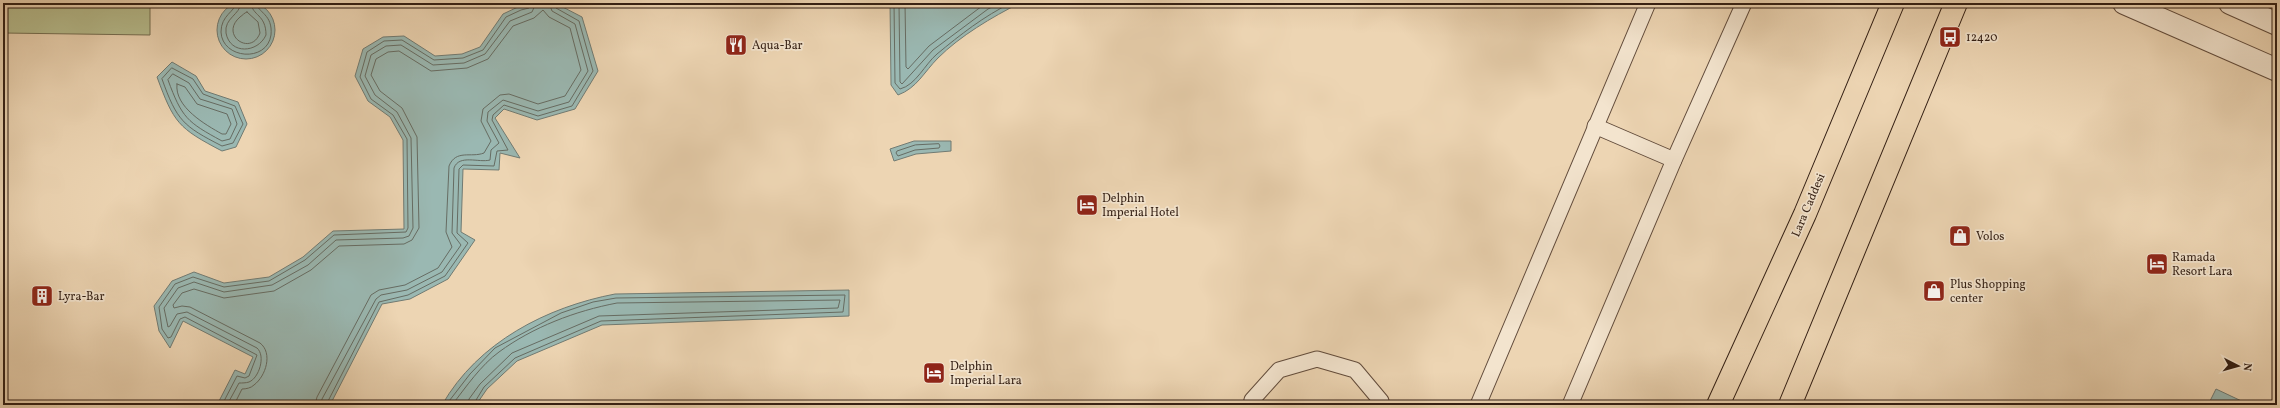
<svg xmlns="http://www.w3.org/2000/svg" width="2280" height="408" font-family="Vollkorn,serif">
<rect width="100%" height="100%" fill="#edd5b3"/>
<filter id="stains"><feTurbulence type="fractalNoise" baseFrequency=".005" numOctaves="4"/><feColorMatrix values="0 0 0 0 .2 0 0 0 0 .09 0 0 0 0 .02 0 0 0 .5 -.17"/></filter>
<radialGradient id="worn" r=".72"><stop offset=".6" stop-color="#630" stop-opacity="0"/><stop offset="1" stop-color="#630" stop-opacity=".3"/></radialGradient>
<polygon fill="#b7bd8e" stroke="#756e51" points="3,3 150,3 150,35 3,33"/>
<g fill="#9ab8b2" stroke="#717b73">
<circle cx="246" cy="30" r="29"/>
<polygon points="555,3 582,17 598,71 575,109 537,120 504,109 495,118 520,158 500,153 499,170 463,169 461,232 475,240 448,279 410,299 382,304 330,405 217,405 235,370 245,374 253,357 183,321 170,348 159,331 154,306 172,281 194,272 224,283 269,277 303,257 333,231 404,229 403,140 390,117 368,101 355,76 363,49 383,37 404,36 435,56 462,54 480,47 503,14 520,6"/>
<path d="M 890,3 L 1020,3 C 992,17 960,36 938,58 C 924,72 917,88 898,95 L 891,85 Z"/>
<path d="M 172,62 L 196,76 L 205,91 L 238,102 L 247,124 L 236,147 L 222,151 C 178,128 174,123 157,77 Z"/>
<polygon points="914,141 951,141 951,151 916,154 894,161 890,149"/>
<path d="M 849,290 L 849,316 L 602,325 L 517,361 L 487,389 L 476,405 L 442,405 C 478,342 547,307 615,294 Z"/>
<polygon points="2216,389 2250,405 2208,405"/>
</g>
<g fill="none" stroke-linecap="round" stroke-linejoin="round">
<g stroke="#666c63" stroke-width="1">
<path d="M 236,3 C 235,12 221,15 221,32 C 222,59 267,63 271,35 C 273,14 258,13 256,3"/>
<path d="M 241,3 C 240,15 224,18 226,33 C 230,55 258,53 266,35 C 266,14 252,16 251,3"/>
<path d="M 894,3 L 895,83 L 900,89 C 916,85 925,64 937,54 C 960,35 984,16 1011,3"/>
<polyline points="899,3 900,82 902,84 933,50 988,9 1000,3"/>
<polyline points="905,3 906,67 908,69 929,46 986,3"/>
<path d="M 247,12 L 258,22 L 260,33 C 251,57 219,35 240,17 C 243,15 244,13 247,12 Z"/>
<path d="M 172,68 L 193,79 L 203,94 L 235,106 L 243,124 L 233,143 L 222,146 C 183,126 177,121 162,79 Z"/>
<path d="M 173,74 L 189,83 L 200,99 L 232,109 L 237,124 L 230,139 L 222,141 C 187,122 182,118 168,80 Z"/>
<path d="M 177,84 L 185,87 L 197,104 L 227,114 L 231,124 L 226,134 L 222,134 C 206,125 174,107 177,84 Z"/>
<polygon points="939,144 940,146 939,148 915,150 898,156 896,153 897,151 915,145"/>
<polyline points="222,405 237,376 245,378 249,376 257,355 185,317 180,319 171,337 168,338 162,329 159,307 175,284 193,277 224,287 269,281 305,260 334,235 406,232 408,228 407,139 393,115 371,99 360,77 367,52 384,41 402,40 434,60 463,58 483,50 506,17 521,10 529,8 531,3"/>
<path d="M 227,405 L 239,383 C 242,383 246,383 249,382 C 259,378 266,356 257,348 L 187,312 L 177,314 L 170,326 L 168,327 L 164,308 L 178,288 L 194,282 L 224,292 L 272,285 L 308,265 L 336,240 L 403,238 L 409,236 L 413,228 L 411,138 L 397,112 L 375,95 L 365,76 L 371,55 L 386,46 L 401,45 L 433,65 L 464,63 L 485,54 L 510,21 L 532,12 L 536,3"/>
<path d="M 234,405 L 242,389 C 246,389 251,388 254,385 C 266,376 273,353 260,343 L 190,307 L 182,306 L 174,308 L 173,305 L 182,293 L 194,289 L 224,298 L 274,291 L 311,270 L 339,246 L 404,244 L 412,240 L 419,228 L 417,137 L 402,108 L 380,91 L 371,75 L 376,59 L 388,52 L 399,51 L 431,71 L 467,68 L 488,59 L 513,26 L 534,18 L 543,10 L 549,17 L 570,28 L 581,70 L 565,96 L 538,104 L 509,94 L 500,95 L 483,109 L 481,121 L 491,141 L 484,153 C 471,158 456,149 449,166 L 446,232 L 452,247 L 438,268 L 405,285 L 379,290 L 371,295 L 317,397 L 315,405"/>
<path d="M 321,405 L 322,399 L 376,299 L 381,295 L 407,290 L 442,272 L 461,245 L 452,233 L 454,168 C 459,154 479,163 490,160 L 491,150 L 499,143 L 487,121 L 488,112 L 503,100 L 538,111 L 569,102 L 588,71 L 575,24 L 552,11 L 549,3"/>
<polyline points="326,405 379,302 408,295 445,276 468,243 457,233 459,169 463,165 494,166 497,151 508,150 492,120 493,115 504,105 538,116 572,106 593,71 579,21 556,8 554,3"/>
<polyline points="446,405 470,374 495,348 561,313 593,302 616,298 845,295 843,312 601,321 515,358 484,387 473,405"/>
<path d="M 452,405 C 466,387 481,365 499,352 C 533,327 575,311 617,303 L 840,300 L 838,308 L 599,316 L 512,353 L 480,384 L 469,399 L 468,405"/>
</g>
<g stroke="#624c3c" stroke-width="17">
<g id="service">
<polyline points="1595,126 1674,160"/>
<polyline points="1251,405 1252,400 1279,370 1317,359 1355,370 1381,401 1382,405"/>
<polyline points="1478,405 1648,3"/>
<polyline points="1570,405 1674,160 1744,3"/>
</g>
</g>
<g stroke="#624c3c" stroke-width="24">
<g id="minor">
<polyline points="2124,3 2277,70"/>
<polyline points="2230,3 2277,24"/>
</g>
</g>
<g stroke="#331f14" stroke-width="24">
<g id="primary">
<polyline points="1718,405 1805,214 1893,3"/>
<polyline points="1790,405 1956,3"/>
</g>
</g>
<use href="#service" stroke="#f3e4ce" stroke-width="15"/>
<use href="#minor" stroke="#f3e4ce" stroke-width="22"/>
<use href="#primary" stroke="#edd5b3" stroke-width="22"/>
</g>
<defs>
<g id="bus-square" transform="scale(1.15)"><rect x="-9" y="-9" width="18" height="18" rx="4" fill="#8f2418" stroke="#f3e4ce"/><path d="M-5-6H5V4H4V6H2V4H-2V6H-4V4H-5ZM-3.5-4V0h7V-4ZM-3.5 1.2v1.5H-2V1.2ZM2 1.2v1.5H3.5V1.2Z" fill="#fff"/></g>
<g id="restaurant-square" transform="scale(1.15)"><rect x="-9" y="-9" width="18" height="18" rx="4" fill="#8f2418" stroke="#f3e4ce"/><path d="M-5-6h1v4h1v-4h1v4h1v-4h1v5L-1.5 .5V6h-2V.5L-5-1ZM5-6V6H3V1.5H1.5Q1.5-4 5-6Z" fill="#fff"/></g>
<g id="hotel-square" transform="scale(1.15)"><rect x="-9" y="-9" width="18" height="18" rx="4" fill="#8f2418" stroke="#f3e4ce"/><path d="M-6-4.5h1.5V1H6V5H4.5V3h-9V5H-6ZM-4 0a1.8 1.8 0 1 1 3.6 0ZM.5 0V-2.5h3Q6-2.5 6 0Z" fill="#fff"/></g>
<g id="shop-square" transform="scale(1.15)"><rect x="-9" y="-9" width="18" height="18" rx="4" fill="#8f2418" stroke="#f3e4ce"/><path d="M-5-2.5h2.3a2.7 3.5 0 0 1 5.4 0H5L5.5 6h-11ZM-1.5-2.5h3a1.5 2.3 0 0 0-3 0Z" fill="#fff"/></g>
<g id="building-square" transform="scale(1.15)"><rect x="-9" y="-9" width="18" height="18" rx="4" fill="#8f2418" stroke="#f3e4ce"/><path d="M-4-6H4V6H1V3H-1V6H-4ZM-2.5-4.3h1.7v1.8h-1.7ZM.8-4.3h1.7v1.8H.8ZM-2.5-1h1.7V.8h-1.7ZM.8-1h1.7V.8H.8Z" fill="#fff"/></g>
</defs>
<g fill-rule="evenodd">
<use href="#bus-square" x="1950" y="37"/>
<use href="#restaurant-square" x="736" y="45"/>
<use href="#hotel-square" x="1087" y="205"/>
<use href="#shop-square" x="1960" y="236"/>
<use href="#hotel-square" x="2157" y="264"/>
<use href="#shop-square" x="1934" y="291"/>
<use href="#building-square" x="42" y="296"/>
<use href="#hotel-square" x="934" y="373"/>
</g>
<g text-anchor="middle" stroke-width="3.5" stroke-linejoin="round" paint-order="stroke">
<g font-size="12" fill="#331f14" stroke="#f3e4ce" text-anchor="start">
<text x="1966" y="41">12420</text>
<text x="752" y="49">Aqua-Bar</text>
<text x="1102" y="202">Delphin<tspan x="1102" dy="14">Imperial Hotel</tspan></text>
<text x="1976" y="240">Volos</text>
<text x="2172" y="261">Ramada<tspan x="2172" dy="14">Resort Lara</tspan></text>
<text x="1950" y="288">Plus Shopping<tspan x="1950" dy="14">center</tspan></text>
<text x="58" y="300">Lyra-Bar</text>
<text x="950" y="370">Delphin<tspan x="950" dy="14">Imperial Lara</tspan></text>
</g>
<g font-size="12" fill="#331f14" stroke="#f3e4ce">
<text transform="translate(1808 205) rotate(-67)" y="4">Lara Caddesi</text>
</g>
</g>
<rect width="2280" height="408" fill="none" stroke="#edd5b3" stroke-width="16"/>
<rect x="4" y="4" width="2272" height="400" fill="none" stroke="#331f14" stroke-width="2"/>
<rect x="8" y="8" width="2264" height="392" fill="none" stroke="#331f14"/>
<g transform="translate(2238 366) rotate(96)" stroke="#f3e4ce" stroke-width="3" paint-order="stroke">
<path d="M0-3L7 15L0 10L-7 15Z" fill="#331f14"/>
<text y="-6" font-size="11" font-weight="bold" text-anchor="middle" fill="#331f14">N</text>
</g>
<rect width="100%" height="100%" filter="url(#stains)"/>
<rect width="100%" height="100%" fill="url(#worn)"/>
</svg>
